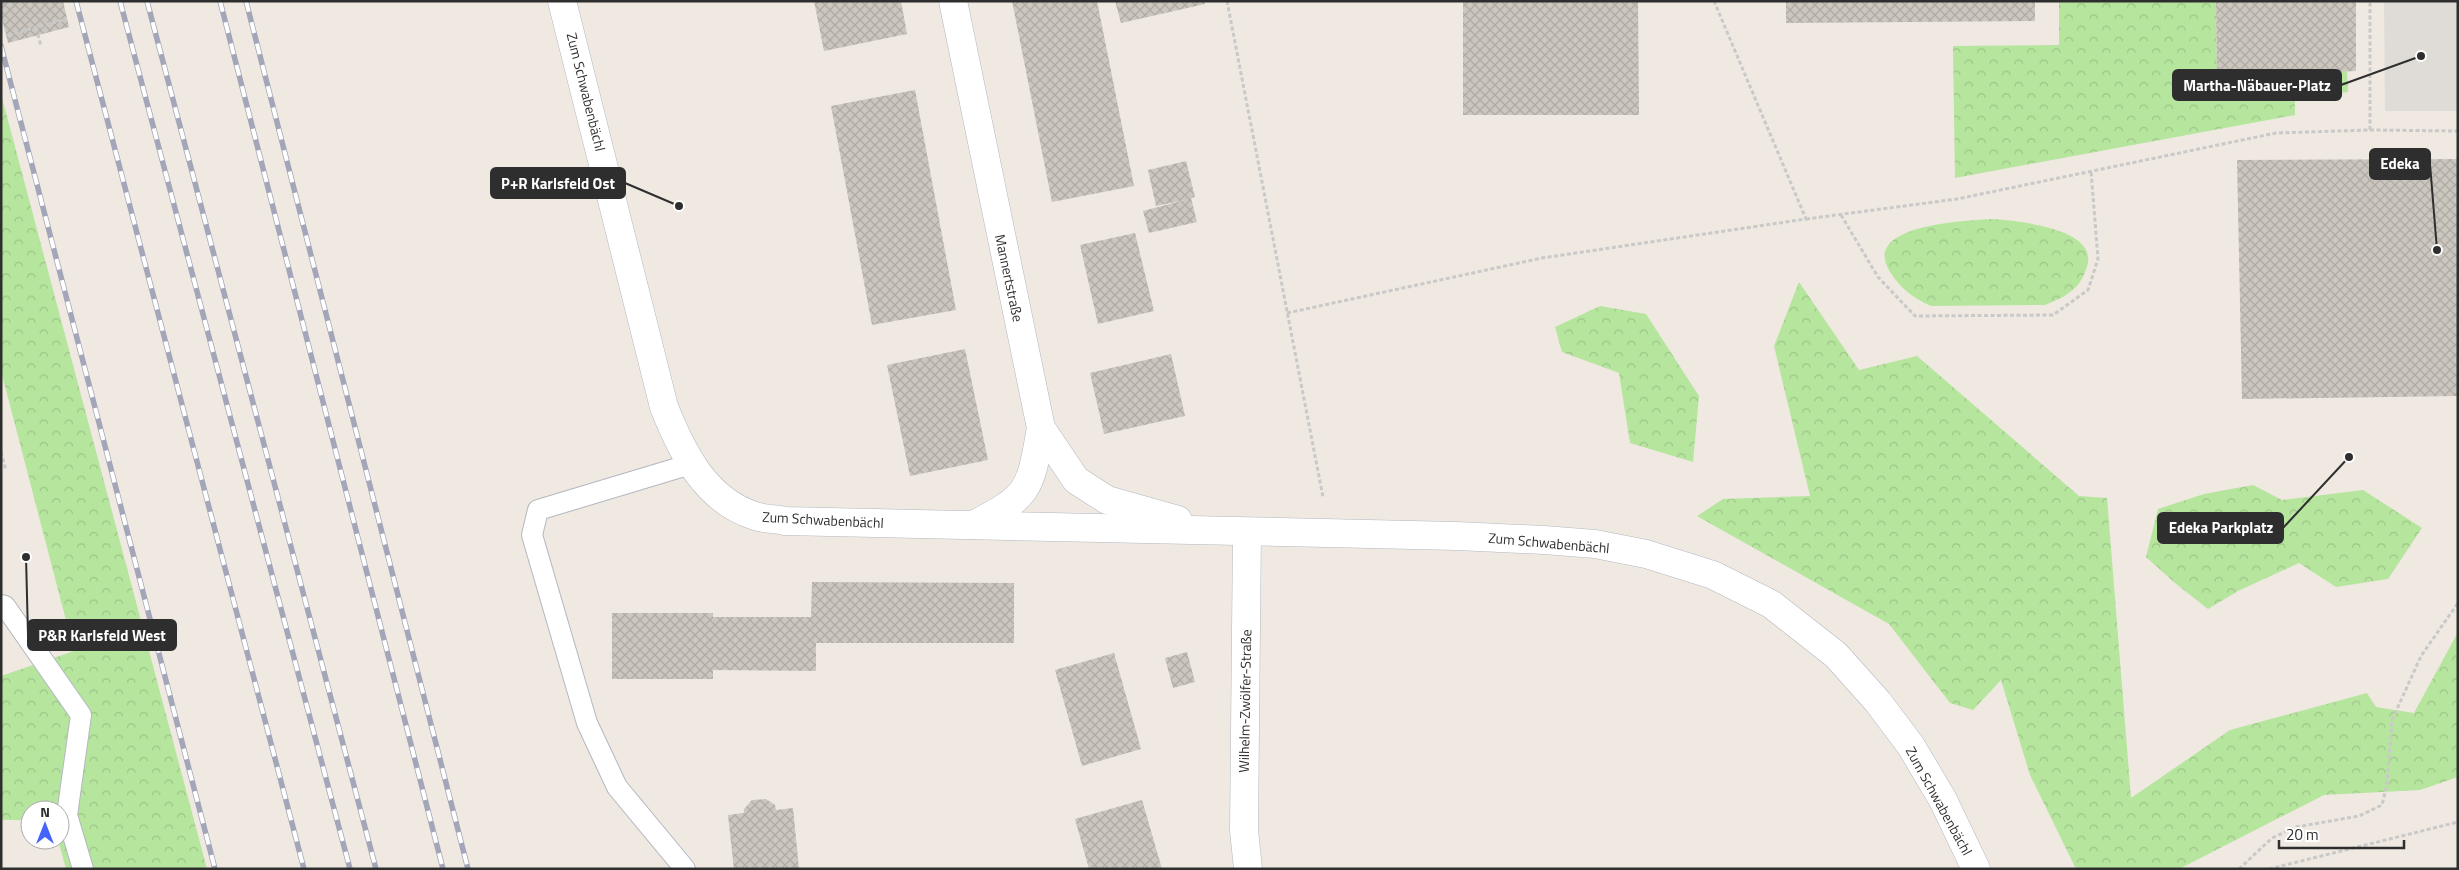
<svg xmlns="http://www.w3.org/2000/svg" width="2459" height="870" font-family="'Titillium Web',sans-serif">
<defs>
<pattern id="forest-crowns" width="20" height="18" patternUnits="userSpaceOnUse" patternTransform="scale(1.25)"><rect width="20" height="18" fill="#b6e59e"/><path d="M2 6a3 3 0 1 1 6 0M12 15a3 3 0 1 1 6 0" fill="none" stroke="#9dc588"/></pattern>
<pattern id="building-cross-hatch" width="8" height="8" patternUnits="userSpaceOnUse" patternTransform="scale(1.25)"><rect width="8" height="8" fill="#cbc7bf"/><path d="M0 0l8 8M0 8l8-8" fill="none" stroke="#afaba4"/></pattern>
</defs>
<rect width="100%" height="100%" fill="#efe9e1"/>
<g fill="url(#forest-crowns)">
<polygon points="2059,1 2216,1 2217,77 2347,71 2348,92 2295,99 2295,115 1955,178 1953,46 2059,45"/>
<polygon points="1,94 207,869 66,869 58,840 60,840 60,810 30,810 30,820 1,820 1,676 74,651 1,371"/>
<path d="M 1991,219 C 2013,220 2076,227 2086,250 C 2090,258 2088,265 2085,272 C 2079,290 2061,299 2045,305 L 1931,306 C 1913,298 1900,288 1890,272 C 1860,224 1966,221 1991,219 Z"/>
<polygon points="1799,282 1859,370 1917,356 2079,496 2107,498 2131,798 2230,730 2367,693 2376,707 2414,713 2458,632 2458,777 2420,790 2324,795 2179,869 2082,869 2075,867 2030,775 2001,680 1973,710 1950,703 1889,624 1697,516 1723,499 1810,496 1774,346"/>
<polygon points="1600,306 1646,314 1699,396 1693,462 1630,443 1619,373 1562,352 1555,327"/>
<polygon points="2253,485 2282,500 2363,490 2422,528 2388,579 2336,587 2299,563 2238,591 2208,609 2175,583 2146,557 2158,509 2204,494"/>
</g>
<polygon fill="#dfdcd8" points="2384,1 2458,1 2458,111 2385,111"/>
<g fill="url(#building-cross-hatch)">
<polygon points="1,1 63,1 69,27 8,43 1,15"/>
<polygon points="814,1 901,1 907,34 824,51"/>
<polygon points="1012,1 1097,1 1134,186 1052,202"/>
<polygon points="1115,1 1205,1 1205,4 1121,23"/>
<polygon points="1463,1 1638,1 1639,115 1463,115"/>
<polygon points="1786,1 2035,1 2035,21 1786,23"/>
<polygon points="2216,1 2356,1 2356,71 2217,77"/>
<polygon points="915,90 956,310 872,325 831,106"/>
<polygon points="2458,159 2458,396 2242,399 2237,160"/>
<polygon points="1186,161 1195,197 1191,198 1197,222 1149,233 1143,211 1185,200 1156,206 1148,170"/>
<polygon points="1135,233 1154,311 1098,324 1080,245"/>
<polygon points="965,349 988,460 910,476 887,365"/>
<polygon points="1171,354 1185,416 1104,434 1090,373"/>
<polygon points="812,582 1014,583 1014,643 816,643 816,671 713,670 713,679 612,679 612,613 713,613 713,617 811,617"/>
<polygon points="1187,652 1195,682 1173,688 1165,658"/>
<polygon points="1114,653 1141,749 1082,766 1055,670"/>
<polygon points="766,799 775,805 776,810 793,808 799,869 734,869 728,815 744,813 744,809 752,800"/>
<polygon points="1142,800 1162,869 1089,869 1075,819"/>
</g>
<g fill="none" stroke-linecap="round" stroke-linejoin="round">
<g stroke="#b4b7c1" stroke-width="22">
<g id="service">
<polyline points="1,605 5,606 81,715 67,815 83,869"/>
<polyline points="685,869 617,787 587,723 532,535 538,510 691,464"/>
</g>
</g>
<g stroke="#b4b7c1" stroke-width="29">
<polyline id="minor" points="1247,532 1244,830 1248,869"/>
</g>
<g stroke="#b4b7c1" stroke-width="29">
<g id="tertiary">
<path d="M 562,1 L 664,407 C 682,452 705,500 755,516 C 764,519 776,519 785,521 L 1457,536 L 1544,540 L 1595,544 L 1646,554 L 1713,575 L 1771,604 L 1836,655 L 1878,702 L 1911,746 L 1943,800 L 1976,869"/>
<path d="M 953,1 L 1041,428 C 1030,490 1030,496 973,525"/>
<polyline points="1041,428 1076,480 1107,500 1178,520"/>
</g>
</g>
<g stroke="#c9c9c9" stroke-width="3" stroke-dasharray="4 2.5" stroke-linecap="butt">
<polyline points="1227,1 1323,497"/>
<polyline points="36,28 41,46"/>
<polyline points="8,35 67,19"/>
<polyline points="2370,130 2458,131"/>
<polyline points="1841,215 1878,277 1915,316 2053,315 2088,290 2098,259 2091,171"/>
<polyline points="1806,219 1957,199 2276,133 2370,130 2370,1"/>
<polyline points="1287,313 1542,258 1806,219 1714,1"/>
<polyline points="1,452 5,467 1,468"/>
<polyline points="2239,869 2272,838 2296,827 2359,816 2382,805 2387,784 2392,720 2421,656 2458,603"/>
<polyline points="2269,869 2458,822"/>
</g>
<use href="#service" stroke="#fff" stroke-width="20"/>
<use href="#minor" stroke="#fff" stroke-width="28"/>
<use href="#tertiary" stroke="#fff" stroke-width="28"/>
<g stroke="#a3a6b8" stroke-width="5.5">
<g id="rail">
<polyline points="76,1 304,869"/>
<polyline points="120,1 350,869"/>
<polyline points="147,1 376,869"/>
<polyline points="220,1 443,869"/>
<polyline points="246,1 468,869"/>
<polyline points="1,46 215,869"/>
</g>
</g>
<use href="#rail" stroke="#fff" stroke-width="4" stroke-dasharray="11" stroke-linecap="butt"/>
</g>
<g text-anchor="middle" stroke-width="4.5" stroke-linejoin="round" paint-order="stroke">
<g font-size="14" fill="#2e2e2e" stroke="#fff">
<text transform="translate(586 92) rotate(76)" y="5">Zum Schwabenbächl</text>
<text transform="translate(1009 278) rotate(78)" y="5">Mannertstraße</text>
<text transform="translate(823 520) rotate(3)" y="5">Zum Schwabenbächl</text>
<text transform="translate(1549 543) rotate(5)" y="5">Zum Schwabenbächl</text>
<text transform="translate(1245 701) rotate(-89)" y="5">Wilhelm-Zwölfer-Straße</text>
<text transform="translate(1939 801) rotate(61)" y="5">Zum Schwabenbächl</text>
</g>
</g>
<path fill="none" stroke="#2e2e2e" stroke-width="2" d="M2421 56L2341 85M2437 250L2430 164M679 206L625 183M2349 457L2283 528M26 557L28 635"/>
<g fill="#2e2e2e" stroke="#fff" stroke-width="2">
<circle cx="2421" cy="56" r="5"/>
<circle cx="2437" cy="250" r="5"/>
<circle cx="679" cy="206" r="5"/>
<circle cx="2349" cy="457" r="5"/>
<circle cx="26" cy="557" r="5"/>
</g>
<g fill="#2e2e2e" stroke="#2e2e2e" stroke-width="2">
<rect x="2173" y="70" width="168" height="30" rx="5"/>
<rect x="2370" y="149" width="60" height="30" rx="5"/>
<rect x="491" y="168" width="134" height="30" rx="5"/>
<rect x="2158" y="513" width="125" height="30" rx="5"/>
<rect x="28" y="620" width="148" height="30" rx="5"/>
</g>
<g font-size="15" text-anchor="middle" font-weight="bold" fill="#fff">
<text x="2257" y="91">Martha-Näbauer-Platz</text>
<text x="2400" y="169">Edeka</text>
<text x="558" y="189">P+R Karlsfeld Ost</text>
<text x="2221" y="533">Edeka Parkplatz</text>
<text x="102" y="641">P&amp;R Karlsfeld West</text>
</g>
<rect width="2459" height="870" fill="none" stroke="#2e2e2e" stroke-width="5"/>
<g transform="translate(45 825)"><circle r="24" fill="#ffffff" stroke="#ababab"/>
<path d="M0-4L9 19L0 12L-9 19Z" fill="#4264fb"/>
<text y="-8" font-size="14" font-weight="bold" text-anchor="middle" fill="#2e2e2e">N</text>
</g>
<path d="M2279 840v8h125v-8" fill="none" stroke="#2e2e2e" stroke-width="2.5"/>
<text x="2286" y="840" font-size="15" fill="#2e2e2e" stroke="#ffffff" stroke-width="4" paint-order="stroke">20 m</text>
</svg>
